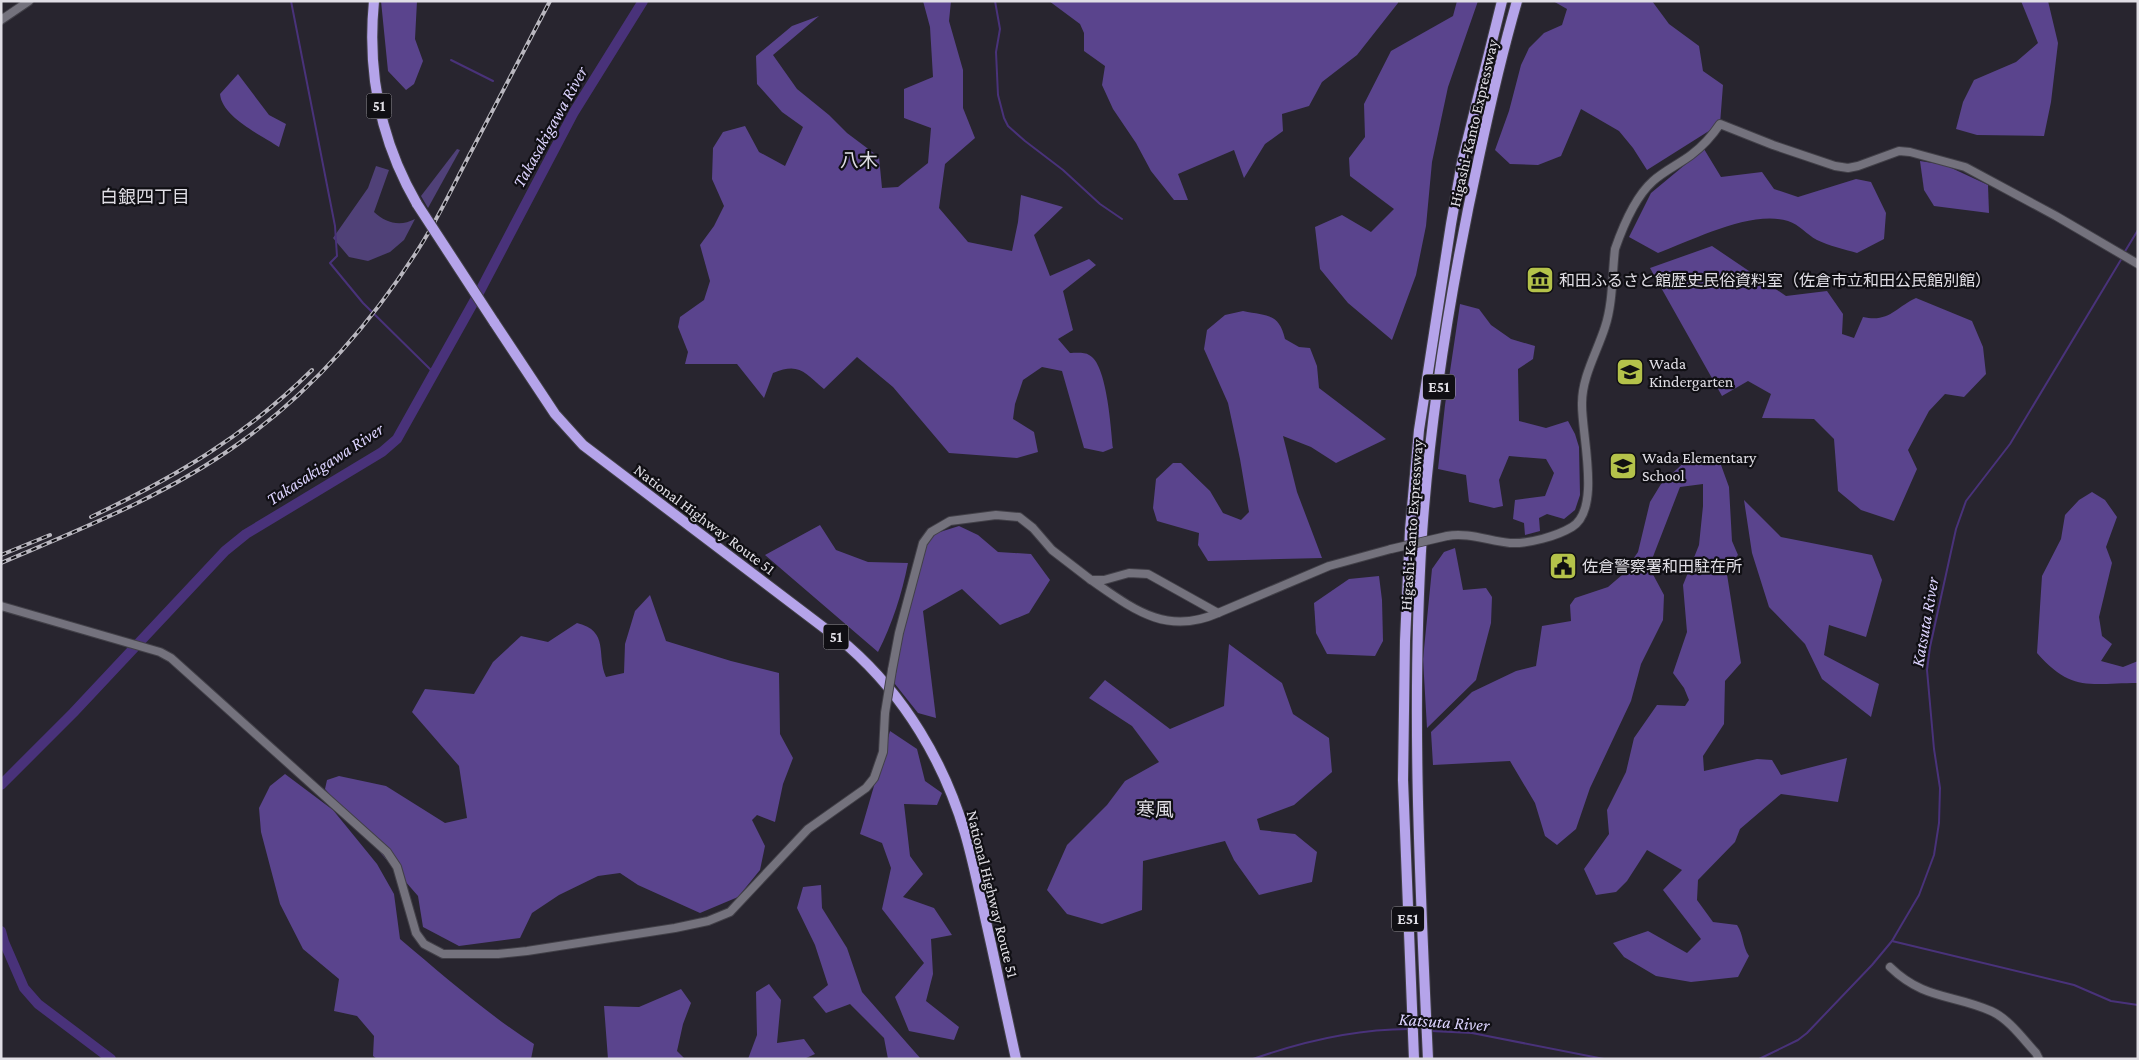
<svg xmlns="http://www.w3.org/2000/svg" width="2139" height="1060" font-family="'Crimson Pro','Noto Sans JP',serif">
<rect width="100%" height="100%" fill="#28252f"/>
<g fill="#504178">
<polygon points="457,149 460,150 428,208 421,196"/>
<path d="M 376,166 L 389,170 L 374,212 C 386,223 400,227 415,219 L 404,240 L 390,252 L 368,261 L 349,257 L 333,238 L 368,188 Z"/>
</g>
<g fill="#5a448d">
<polygon points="381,1 417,1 415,39 423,61 414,84 406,90 388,71"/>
<path d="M 923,1 L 951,1 L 949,21 L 963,70 L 963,108 L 975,138 L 945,164 L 939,208 L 968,242 L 1012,251 L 1018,222 L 1021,195 L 1063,207 L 1034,235 L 1050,276 L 1089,259 L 1096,265 L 1063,291 L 1073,330 L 1058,339 L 1070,353 C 1075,353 1085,352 1089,355 C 1107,363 1111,429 1113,448 L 1103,452 L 1084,448 L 1062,371 L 1042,367 L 1023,380 L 1015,404 L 1013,419 L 1034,432 L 1038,452 L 1017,458 L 949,453 L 893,387 L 857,357 L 824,389 C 804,372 799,362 773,373 L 764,398 L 737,364 L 685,364 L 688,352 L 678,327 L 680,317 L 704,300 L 710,281 L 700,245 L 714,226 L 724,206 L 712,179 L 713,148 L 723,132 L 745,126 L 759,152 L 785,166 L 803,127 L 782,112 L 757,84 L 756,56 L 792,26 L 819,16 L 773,55 L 797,89 L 829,115 L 847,133 L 879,157 L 882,188 L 898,187 L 928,163 L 931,128 L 904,118 L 904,89 L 933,77 L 930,27 Z"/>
<polygon points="1049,1 1398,1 1398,3 1357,55 1322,82 1309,106 1282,114 1283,131 1265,144 1244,178 1234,150 1178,174 1188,200 1174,200 1151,171 1136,143 1113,109 1102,85 1105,66 1084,51 1084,33 1080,24"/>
<polygon points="1457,1 1478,1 1448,87 1432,162 1426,226 1416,275 1392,340 1348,303 1320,269 1315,227 1342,215 1371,232 1394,209 1350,176 1349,158 1365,137 1364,104 1391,51 1453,16"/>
<polygon points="1553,1 1652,1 1669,24 1699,46 1703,71 1723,85 1720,124 1647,170 1633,148 1619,131 1581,109 1561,156 1538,165 1510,164 1495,150 1509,111 1521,65 1529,48 1544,33 1562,25 1567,9"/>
<polygon points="2021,1 2048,1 2058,43 2051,102 2044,136 1977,135 1956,129 1963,102 1974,80 2016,62 2038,43"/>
<path d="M 238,74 L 269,115 L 286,124 L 279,147 C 261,135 222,117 220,94 Z"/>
<path d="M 1704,149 L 1721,177 L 1762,172 L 1774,189 L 1798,197 L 1856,179 L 1871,182 L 1886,213 L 1884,239 L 1857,253 C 1844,249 1829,246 1817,240 C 1806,234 1800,225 1788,221 C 1750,210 1694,240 1658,253 L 1629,237 L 1651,193 Z"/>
<polygon points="1920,161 1945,165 1988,185 1989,213 1934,206 1924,190"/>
<path d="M 1712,246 L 1786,296 L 1827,291 L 1843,314 L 1842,334 L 1854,338 L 1863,317 C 1889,323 1896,307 1916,298 L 1972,321 L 1983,347 L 1986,374 L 1964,397 L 1945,394 L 1929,411 L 1908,450 L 1917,469 L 1894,521 L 1861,510 L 1838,491 L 1834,439 L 1814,419 L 1762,418 L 1771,394 L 1748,381 L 1722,396 L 1650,268 Z"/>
<polygon points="1460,304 1479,309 1491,325 1511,339 1535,346 1533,359 1518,369 1519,421 1546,428 1568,421 1575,434 1579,447 1580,495 1575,510 1564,519 1547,514 1539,518 1540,531 1525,535 1524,523 1513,519 1515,500 1545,496 1554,473 1546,459 1509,456 1499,480 1503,506 1494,508 1469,502 1466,475 1438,469 1445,405"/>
<path d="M 1243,311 C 1267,316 1279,313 1285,339 L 1299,347 L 1310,348 L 1317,366 L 1319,388 L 1386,439 L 1336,463 L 1311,447 L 1283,436 L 1297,492 L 1322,558 L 1208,561 L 1198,545 L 1199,533 L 1157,521 L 1153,508 L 1156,479 L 1173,463 L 1181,463 L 1210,491 L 1223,513 L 1241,520 L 1249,512 L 1240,459 L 1228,403 L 1204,349 L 1207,330 L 1225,315 Z"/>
<path d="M 1692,455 L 1721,465 L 1729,487 L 1732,541 L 1738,555 L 1726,568 L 1741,663 L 1725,681 L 1724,724 L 1703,756 L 1704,771 L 1757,759 L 1772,760 L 1781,775 L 1847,758 L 1838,802 L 1781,794 L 1740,829 L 1735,842 L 1698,880 L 1697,900 L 1713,922 L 1737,925 C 1744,935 1742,946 1749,956 L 1738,977 L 1691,982 L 1656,976 L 1624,957 L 1613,943 L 1648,931 L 1687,953 L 1701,939 L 1663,890 L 1682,870 L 1647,850 L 1627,881 L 1616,892 L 1596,895 L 1584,869 L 1609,834 L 1607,810 L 1626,772 L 1634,738 L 1657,705 L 1685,706 L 1689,700 L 1684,688 L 1673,673 L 1687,632 L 1683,585 L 1699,545 L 1703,506 L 1703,484 L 1680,487 L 1649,567 L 1664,595 L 1663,620 L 1641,664 L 1631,701 L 1590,788 L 1576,829 L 1557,845 L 1545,836 L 1535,803 L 1510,761 L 1433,765 L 1431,732 L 1472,692 L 1516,671 L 1536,666 L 1542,626 L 1571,621 L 1570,605 L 1575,598 L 1608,587 L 1622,575 L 1638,552 L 1650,502 L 1661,484 Z"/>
<path d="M 2092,492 L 2105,500 L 2117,517 L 2106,547 L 2112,563 L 2099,617 L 2102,636 L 2112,644 L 2101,661 L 2123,667 L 2138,661 L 2138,683 C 2090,683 2072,693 2037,653 L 2042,576 L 2061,539 L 2065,515 L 2079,500 Z"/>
<polygon points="1744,500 1781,537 1872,555 1882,580 1866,637 1829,625 1824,655 1879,684 1871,717 1822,679 1805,644 1769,607 1752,553"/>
<path d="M 820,525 L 836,550 L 868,562 L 908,563 C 902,594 892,624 878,652 L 765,555 Z"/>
<polygon points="959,526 978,535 998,552 1031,554 1050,580 1029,613 1000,625 962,589 923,611 936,718 918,713 891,679 927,536"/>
<polygon points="1455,548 1463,590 1486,588 1492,597 1491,623 1476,680 1427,728 1423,659 1432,569 1444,552"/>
<polygon points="1379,576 1382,600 1383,641 1375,656 1327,654 1316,633 1314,603 1349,579"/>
<path d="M 650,595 L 666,641 L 731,661 L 779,673 L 780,734 L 793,758 L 783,784 L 775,822 L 757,815 L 752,820 L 765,846 L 760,870 L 738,897 L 700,913 L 638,885 L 620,873 L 598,876 L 559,895 L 532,913 L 520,938 L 459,946 L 423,927 L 418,896 L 325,789 L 327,780 L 339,776 L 386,786 L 445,823 L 467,818 L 459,766 L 412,712 L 425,689 L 474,694 L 493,662 L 521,636 L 548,642 L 577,623 C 610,631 596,655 606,677 L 624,673 L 625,644 L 635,611 Z"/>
<polygon points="1229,644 1282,683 1293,714 1329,738 1332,772 1294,805 1257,819 1260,830 1295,834 1317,852 1312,882 1259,895 1234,860 1225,841 1143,861 1142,910 1102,924 1067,914 1047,890 1067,845 1107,805 1125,781 1159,762 1132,726 1089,698 1105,680 1170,729 1224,706"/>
<polygon points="890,731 917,749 925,781 942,793 937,805 904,804 910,856 923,874 903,897 934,908 952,935 931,939 933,974 926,1001 959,1027 954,1040 909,1031 895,997 924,963 882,909 891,868 882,843 860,834"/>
<path d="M 285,774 L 333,810 L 377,864 L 394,894 L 400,939 C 444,976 486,1013 534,1044 L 531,1059 L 377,1059 L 373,1056 L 374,1036 L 357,1016 L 334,1011 L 339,979 L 303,949 L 280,904 L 261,832 L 259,808 L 270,786 Z"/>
<polygon points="821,885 822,908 847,948 862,992 921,1059 888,1059 884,1038 850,1004 826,1013 813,997 828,985 815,945 797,908 803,887"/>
<polygon points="769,984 781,1000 777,1043 804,1039 815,1054 804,1059 748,1059 757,1035 756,992"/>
<polygon points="681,989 691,1003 683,1024 677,1051 685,1059 608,1059 604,1006 639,1007"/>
</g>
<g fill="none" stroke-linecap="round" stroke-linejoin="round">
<g stroke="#49327a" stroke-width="2">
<polyline points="291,1 335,226 337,256 330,263 363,303 435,374"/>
<polyline points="995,1 1000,29 996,52 998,95 1004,118 1008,126 1025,141 1063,170 1100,204 1122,219"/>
<polyline points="451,60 493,81"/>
<polyline points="2124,253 2138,230"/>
<polyline points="1892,941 2074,985 2111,1001 2138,1005"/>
<polyline points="1431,1031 1472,1033 1604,1059"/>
<path d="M 1253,1059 C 1304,1041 1355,1029 1409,1029"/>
<polyline points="1759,1059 1798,1040 1807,1033 1872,965 1892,941 1919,895 1934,855 1939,823 1940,788 1934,749 1927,670 1930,647 1956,529 1966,501 2010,444 2122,258"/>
</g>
<g stroke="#49327a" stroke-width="10">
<polyline points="1,785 73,713 225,551 246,534 382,452 397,439 481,289 574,112 643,1"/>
<polyline points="1,931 4,942 24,988 38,1004 111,1059"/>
</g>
<g stroke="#424048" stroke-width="10">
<g id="secondary">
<polyline points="1,20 29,1"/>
<path d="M 1447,536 C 1468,532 1489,541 1510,543 C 1529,544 1557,536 1572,527 C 1602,509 1581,433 1582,403 C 1582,377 1597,352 1605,327 C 1613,303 1612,274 1615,249 C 1623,226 1635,197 1653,181 C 1664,171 1679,164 1691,155 C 1703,146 1712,136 1720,124 L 1773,145 L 1835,166 L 1848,168 L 1858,166 L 1899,151 L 1910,152 L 1965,167 L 2056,216 L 2138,264"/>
<path d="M 1091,580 C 1133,609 1166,636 1218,613"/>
<polyline points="1,606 160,652 171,658 387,852 397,867 416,933 424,944 443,954 498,954 527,951 675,928 708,921 730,912 808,829 866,788 874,778 883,752 885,713"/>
<polyline points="892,670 899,633 923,543 931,532 950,521 996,515 1019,517 1033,528 1052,550 1091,580 1104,580 1129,573 1148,574 1218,613 1329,566 1391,549"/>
<path d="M 1890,967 C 1924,1000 1953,994 1991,1011 C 2009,1019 2023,1039 2036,1053 L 2039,1059"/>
</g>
</g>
<g stroke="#424048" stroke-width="12">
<g id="highway">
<path d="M 374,1 C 367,73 381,142 417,204"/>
<path d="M 494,322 L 555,414 L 583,445 L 848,646 C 905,696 944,762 965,833 C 974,864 980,895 987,926 C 997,970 1006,1014 1016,1059"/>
<polyline points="1414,1059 1403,780 1405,641 1410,530 1419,430 1451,224 1462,162 1502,1"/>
<path d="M 1428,1059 C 1420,884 1411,709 1422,534 C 1431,407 1452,281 1479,157 C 1490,105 1502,53 1517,1"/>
</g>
</g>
<use href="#secondary" stroke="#74727d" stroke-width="8"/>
<use href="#highway" stroke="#b5a4ea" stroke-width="10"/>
<g stroke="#b9b7bf" stroke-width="4">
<g id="rail">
<path d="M 91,517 C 177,476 244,437 312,370"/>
<polyline points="1,555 50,535"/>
<path d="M 1,563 C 83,528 165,496 238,444 C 313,391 376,318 424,240 C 442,211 456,180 472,150 C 498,100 524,51 550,1"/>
</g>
</g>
<use href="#rail" stroke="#100f14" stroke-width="2" stroke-dasharray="5.5" stroke-linecap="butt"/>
<g stroke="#424048" stroke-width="10" stroke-linecap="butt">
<g id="secondary-bridge">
<polyline points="1391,549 1447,536"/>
<polyline points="885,713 892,670"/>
</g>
</g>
<g stroke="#424048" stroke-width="12" stroke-linecap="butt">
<polyline id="highway-bridge" points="417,204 494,322"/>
</g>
<use href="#secondary-bridge" stroke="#74727d" stroke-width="8"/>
<use href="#highway-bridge" stroke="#b5a4ea" stroke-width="10"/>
</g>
<defs>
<g id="museum-square" transform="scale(1.4375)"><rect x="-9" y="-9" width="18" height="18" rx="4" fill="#b4c24a" stroke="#100f14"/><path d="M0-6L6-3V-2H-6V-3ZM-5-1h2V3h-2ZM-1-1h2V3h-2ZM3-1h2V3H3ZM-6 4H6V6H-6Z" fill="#111"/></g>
<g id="school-square" transform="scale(1.4375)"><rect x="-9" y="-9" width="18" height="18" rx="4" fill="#b4c24a" stroke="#100f14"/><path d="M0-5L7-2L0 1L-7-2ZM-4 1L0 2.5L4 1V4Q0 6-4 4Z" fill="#111"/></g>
<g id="civic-square" transform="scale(1.4375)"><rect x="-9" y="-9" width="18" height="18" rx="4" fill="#b4c24a" stroke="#100f14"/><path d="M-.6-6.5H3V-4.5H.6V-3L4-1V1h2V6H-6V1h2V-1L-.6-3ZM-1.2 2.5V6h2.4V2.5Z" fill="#111"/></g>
</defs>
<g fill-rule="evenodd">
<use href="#museum-square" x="1540" y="280"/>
<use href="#school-square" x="1630" y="372"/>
<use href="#school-square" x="1623" y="466"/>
<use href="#civic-square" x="1563" y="566"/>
</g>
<g text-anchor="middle" stroke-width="4.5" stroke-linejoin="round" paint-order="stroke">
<g fill="#100f14" stroke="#a2a0a6" stroke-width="1">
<rect x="366.5" y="93.5" width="25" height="25" rx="4"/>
<rect x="1423" y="374.5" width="32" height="25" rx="4"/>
<rect x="823.5" y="624.5" width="25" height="25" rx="4"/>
<rect x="1392" y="906.5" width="32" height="25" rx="4"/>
</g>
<g font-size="15" font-weight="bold" fill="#e0dee5">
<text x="379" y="111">51</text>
<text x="1439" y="392">E51</text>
<text x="836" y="642">51</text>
<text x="1408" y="924">E51</text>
</g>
<g font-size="16" fill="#e0dee5" stroke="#100f14">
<text transform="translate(1473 123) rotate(-77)" y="6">Higashi-Kanto Expressway</text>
<text transform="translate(705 519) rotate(37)" y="6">National Highway Route 51</text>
<text transform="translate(1411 525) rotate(-86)" y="6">Higashi-Kanto Expressway</text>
<text transform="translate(993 894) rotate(76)" y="6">National Highway Route 51</text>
</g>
<g font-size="16" fill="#e0dee5" stroke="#100f14" text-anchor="start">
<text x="1559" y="286">和田ふるさと館歴史民俗資料室（佐倉市立和田公民館別館）</text>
<text x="1649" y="369">Wada<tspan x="1649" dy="18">Kindergarten</tspan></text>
<text x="1642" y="463">Wada Elementary<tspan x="1642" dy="18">School</tspan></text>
<text x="1582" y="572">佐倉警察署和田駐在所</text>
</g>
<g font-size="18" font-style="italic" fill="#dcd3fe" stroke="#100f14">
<text transform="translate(550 127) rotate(-61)" y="6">Takasakigawa River</text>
<text transform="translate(325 464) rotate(-33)" y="6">Takasakigawa River</text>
<text transform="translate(1925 622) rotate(-80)" y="6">Katsuta River</text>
<text transform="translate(1444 1022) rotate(4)" y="6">Katsuta River</text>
</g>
<g font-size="18" fill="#e0dee5" stroke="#100f14">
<text x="145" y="203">白銀四丁目</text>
</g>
<g font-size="19" fill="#e0dee5" stroke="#100f14">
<text x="859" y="167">八木</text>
<text x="1155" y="816">寒風</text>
</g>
</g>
<rect width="2139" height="1060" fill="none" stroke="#e0dee5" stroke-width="5"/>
</svg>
